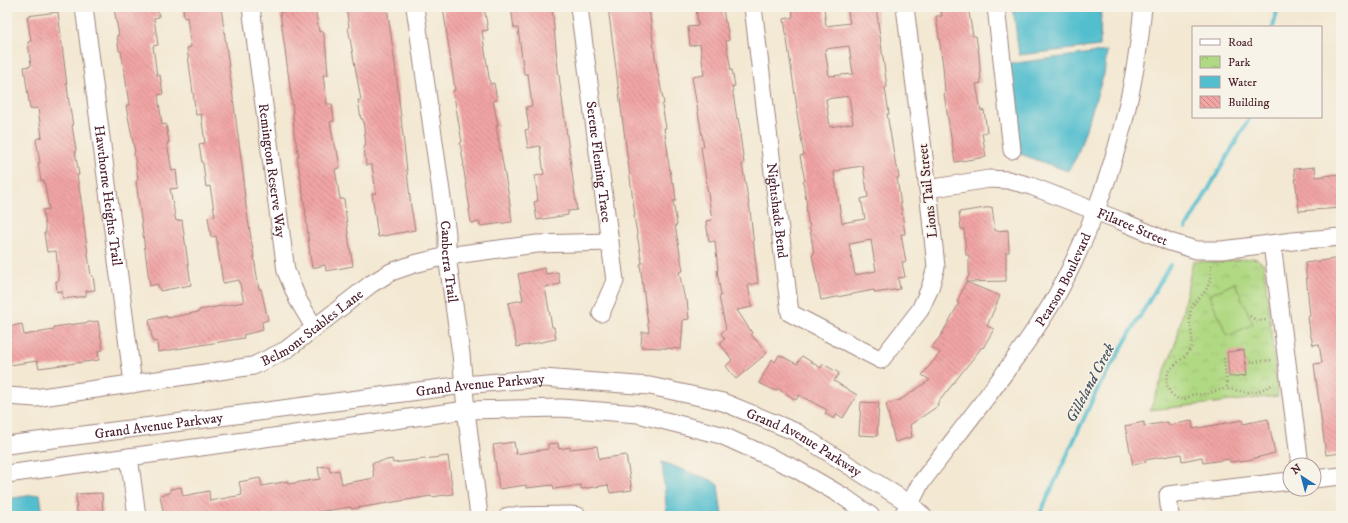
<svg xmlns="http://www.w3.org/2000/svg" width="1348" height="523" font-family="'IM FELL DW Pica',serif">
<defs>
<pattern id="park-crowns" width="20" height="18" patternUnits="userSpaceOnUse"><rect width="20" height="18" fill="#b0d983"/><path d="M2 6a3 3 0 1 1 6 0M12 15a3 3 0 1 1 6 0" fill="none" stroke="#99ba71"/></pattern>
<pattern id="building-back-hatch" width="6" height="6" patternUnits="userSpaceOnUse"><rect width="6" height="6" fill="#f1a5a4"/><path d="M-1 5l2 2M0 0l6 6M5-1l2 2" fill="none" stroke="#c58686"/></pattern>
</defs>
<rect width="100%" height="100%" fill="#f7f3e8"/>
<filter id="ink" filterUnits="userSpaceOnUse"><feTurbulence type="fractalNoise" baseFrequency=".025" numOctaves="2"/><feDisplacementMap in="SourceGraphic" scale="8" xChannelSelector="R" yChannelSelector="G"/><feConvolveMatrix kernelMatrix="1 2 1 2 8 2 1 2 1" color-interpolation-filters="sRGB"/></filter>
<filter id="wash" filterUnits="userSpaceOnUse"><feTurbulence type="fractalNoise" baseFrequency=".012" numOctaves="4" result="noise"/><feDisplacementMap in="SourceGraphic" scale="16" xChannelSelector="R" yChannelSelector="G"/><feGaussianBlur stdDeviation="0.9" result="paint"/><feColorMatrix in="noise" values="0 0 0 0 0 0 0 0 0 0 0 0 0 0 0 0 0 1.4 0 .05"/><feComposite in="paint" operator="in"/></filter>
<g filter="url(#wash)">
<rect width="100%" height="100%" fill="#f3e8d2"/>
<polygon fill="url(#park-crowns)" stroke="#7d7c57" points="1253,258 1257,259 1264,265 1278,396 1150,410 1177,339 1193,261 1218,262"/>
<polygon fill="#b0d983" stroke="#7d7c57" points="1235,283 1253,324 1228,336 1209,295"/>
<g fill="#53bece" stroke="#4e6e7c">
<polygon points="1013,7 1101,7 1100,46 1019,55"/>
<polygon points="1107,51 1104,74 1077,156 1068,171 1020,154 1009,64"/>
<polygon points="662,462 711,480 718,485 722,516 667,516"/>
<polygon points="40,494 43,516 7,516 7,499"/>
</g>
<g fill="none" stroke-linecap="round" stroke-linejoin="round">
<g stroke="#53bece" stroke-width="4">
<polyline points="1273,27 1278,7"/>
<polyline points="1186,228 1250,117"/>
<polyline points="1039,516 1097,390 1170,265"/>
</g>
</g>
<g id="blocks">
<g fill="url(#building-back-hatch)" fill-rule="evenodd">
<polygon points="129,7 158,7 159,17 154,18 158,45 153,46 157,76 160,75 163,94 158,95 162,125 166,124 169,143 167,143 172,171 176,170 178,188 170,189 176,221 182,220 191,285 160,291 158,284 150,286 148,273 136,181 138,180 134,152 135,152 126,106 129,105 125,74 121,51 119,51 117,35 119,35 114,9"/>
<polygon points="191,7 221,7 244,181 243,181 246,207 259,289 261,289 268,320 262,322 263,330 243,335 244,338 158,352 157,341 153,342 149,320 167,316 167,318 199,312 199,310 244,302 239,280 223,283 216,236 211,237 208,217 215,216 210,186 206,187 203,163 202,163 199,144 205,143 201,114 196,115 187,48 191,47 187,17 184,18 183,8"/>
<polygon points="315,7 319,32 323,31 326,49 328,75 323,75 327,104 332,104 334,121 330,122 335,150 337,150 340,168 335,169 340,199 344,199 349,241 353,266 326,271 325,265 312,268 310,255 305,207 297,156 299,156 294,133 293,110 280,12"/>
<polygon points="346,7 387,7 395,64 411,207 415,230 378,237 372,194 376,193 372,165 366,165 364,146 366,146 363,119 361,119 358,100 361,100 348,27 349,27"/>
<polygon points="443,7 484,7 488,30 482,31 490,84 494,83 497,100 493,101 498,125 496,126 509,197 512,222 480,226 480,222 471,223 469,209 470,209 463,165 464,165 460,143 462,142 453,90 455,90"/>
<polygon points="511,7 552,7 558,69 577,210 568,211 568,215 537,220 534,202 538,201 535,176 544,174 540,146 528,148 525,130 529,129 526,107 532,106 528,74 524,74 518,28 514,28"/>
<polygon points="608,7 649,7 655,58 664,104 662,105 666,128 664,128 668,153 667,153 672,183 674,183 676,201 673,201 677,225 675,225 683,271 679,272 685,300 687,300 689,319 683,320 681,349 641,347 642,332 649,332 640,264 642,263 634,216 635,216"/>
<polygon points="696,7 723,7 725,22 726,22 729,40 726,41 731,71 732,70 735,86 732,87 737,119 738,118 741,135 740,135 744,163 742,164 750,210 758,283 748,285 752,307 737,310 752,333 751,334 767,353 736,379 726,366 732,360 720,343 725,339 721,333 726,329 719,297 721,296 717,270 718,270 715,241 709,242 706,221 712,220 701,147 704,147 692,77 704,75 700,44 690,46 688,27 698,26"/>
<path d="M 792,7 L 824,7 L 826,26 L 850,23 L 847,7 L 876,7 L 887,87 L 885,88 L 889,114 L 887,114 L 896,166 L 897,166 L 899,178 L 897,178 L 905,234 L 901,234 L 906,262 L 902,262 L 905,277 L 898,278 L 900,289 L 875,293 L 874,290 L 821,300 L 812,255 L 814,254 L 809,223 L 808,223 L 806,206 L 807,206 L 803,181 L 805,181 L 800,156 L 804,155 L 796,108 L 797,108 L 784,19 L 793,17 ZM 849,46 L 853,74 L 829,76 L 825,49 ZM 849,96 L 853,123 L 830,127 L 826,99 ZM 863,166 L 868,197 L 861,199 L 865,219 L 842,223 L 834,172 L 841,170 L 841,169 ZM 871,240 L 876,271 L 855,275 L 849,244 Z"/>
<polygon points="941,7 968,7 973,36 976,36 979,55 981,83 976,84 981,111 984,110 987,132 982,133 986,157 955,162 944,94 945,93 943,66 936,16 942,16"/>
<polygon points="58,12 69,102 73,126 72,126 76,150 75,151 79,175 77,175 84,219 83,219 91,276 93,276 95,290 86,291 86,296 63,299 62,291 57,292 56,281 59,281 56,251 47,252 44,233 46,233 43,210 49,209 44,181 41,181 38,163 40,163 36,139 42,137 38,108 30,109 24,67 31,66 28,42 31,41 27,16"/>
<polygon points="1315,167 1316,177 1340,174 1341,208 1299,211 1294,169"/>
<polygon points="992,207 995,231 1008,230 1009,252 1006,252 1006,281 966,282 1000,296 987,326 994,329 983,348 982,347 937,404 938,406 910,425 912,437 895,442 886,404 900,400 930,380 922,375 940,353 932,347 942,334 959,303 957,302 969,275 969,255 966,255 964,229 961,229 959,212"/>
<polygon points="1341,258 1341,453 1326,455 1314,364 1322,363 1319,344 1313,345 1310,332 1308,317 1310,316 1305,263"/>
<polygon points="545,268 546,274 558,272 560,284 545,287 552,327 554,327 556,339 517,347 508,303 523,300 518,274"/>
<polygon points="98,321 103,350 98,351 99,360 39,368 37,361 10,365 7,345 7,327 22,324 24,335 54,330 54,327"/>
<polygon points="1244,350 1247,375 1229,377 1227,352"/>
<polygon points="779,355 797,364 802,356 821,368 823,364 839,373 834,381 857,395 843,418 837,414 834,419 825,413 827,410 799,395 796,400 777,388 776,391 759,383 772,359 775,362"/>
<polygon points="861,402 879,403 877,436 859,435"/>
<polygon points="1268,419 1275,453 1248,460 1230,462 1229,459 1203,463 1202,457 1182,461 1181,454 1145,460 1146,462 1133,465 1125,426 1144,422 1144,426 1168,422 1169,425 1192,421 1193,429 1242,420 1243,424"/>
<polygon points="514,442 516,454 548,449 548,444 558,443 559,449 570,447 570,449 597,446 599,459 626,455 632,490 610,493 608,485 581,489 581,485 554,489 553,485 526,488 526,485 499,489 493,445"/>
<polygon points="448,456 453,494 431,497 431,496 351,509 351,507 318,512 319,513 305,516 304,514 293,516 164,516 160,495 170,493 170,489 181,487 183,496 209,491 210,501 242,495 239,482 260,478 262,486 288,481 288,484 320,479 318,467 329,466 330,472 339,470 342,484 374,478 372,463 392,459 393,463"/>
<polygon points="102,493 103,514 77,516 76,494"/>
</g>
</g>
</g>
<g filter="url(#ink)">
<use href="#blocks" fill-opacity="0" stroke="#9e847e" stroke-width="1"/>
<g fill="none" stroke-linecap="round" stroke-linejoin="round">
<g stroke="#9e847e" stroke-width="19">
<g id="minor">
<path id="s1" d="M 84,7 L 133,384"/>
<path id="s2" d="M 251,7 L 286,271 L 298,300 L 314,327"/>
<path id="s3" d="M 415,7 L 447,234 L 447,256 L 461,354 L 466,410 L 479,516"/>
<path id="s4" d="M 579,7 L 615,281 L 601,313"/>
<path id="s5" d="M 753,7 L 790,313 L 881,360 L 920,310 L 930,288 L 936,267 L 928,189 L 905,7"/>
<polyline points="996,7 1012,150"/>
<path id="s6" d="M 928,189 L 989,179 L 1008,180 L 1031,186 L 1121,221 L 1170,242 L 1196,250 L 1222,250 L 1293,241 L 1341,237"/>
<polyline points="1272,244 1300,465"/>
<path id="s7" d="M 7,396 L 35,398 L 253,366 L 286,350 L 371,284 L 391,272 L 414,264 L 447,256 L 537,244 L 610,242"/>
<path id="s8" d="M 7,445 L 464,385 L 543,378 L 650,386 L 723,402 L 796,432 L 910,504 L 923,516"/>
<polyline points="129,457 137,516"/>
<polyline points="7,474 466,410 561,408 638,414 721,435 796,469 844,497 871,516"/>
<polyline points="1314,479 1341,476"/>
<polyline points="508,516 570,515 578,516"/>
<path id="s9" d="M 902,516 L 910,504 L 920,484 C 966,423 1014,365 1054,300 C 1066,279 1077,255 1087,232 C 1118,158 1136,87 1143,7"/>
<polyline points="1170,516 1168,495 1290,481"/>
</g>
</g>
<g stroke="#9e847e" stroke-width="2.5" stroke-dasharray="1 3" stroke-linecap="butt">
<path d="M 1211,265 C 1211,274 1211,283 1205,291 C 1200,298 1193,301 1191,310 C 1187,322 1195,334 1191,347 C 1186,362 1158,368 1169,390 C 1171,394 1175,398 1180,399 C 1186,400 1189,396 1194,394 C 1197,394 1201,395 1204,394 C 1212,393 1217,389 1227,389"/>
<polyline points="1250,316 1257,321 1267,320"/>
<polyline points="1224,358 1227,389 1247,392 1257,392 1274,384"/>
<polyline points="1246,363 1271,360"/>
</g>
<use href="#minor" stroke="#fff" stroke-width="17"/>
</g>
</g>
<g text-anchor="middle" stroke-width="3" stroke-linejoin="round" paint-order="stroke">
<g font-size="14" fill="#4a1f2b" stroke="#f7f3e8">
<text dy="5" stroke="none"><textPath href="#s4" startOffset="156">Serene Fleming Trace</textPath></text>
<text dy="5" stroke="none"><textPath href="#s2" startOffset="165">Remington Reserve Way</textPath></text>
<text transform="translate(927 191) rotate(-96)" y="5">Lions Tail Street</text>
<text dy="5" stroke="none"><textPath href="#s1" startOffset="190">Hawthorne Heights Trail</textPath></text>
<text dy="5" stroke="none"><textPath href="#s5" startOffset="205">Nightshade Bend</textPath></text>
<text dy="5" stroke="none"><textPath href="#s6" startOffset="214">Filaree Street</textPath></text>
<text dy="5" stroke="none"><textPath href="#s3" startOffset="257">Canberra Trail</textPath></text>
<text dy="5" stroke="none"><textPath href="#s9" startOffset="287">Pearson Boulevard</textPath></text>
<text dy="5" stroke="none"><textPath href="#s7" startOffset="319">Belmont Stables Lane</textPath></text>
<text dy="5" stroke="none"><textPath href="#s8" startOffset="477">Grand Avenue Parkway</textPath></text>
<text dy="5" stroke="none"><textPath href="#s8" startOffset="153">Grand Avenue Parkway</textPath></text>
<text dy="5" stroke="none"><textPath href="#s8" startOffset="813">Grand Avenue Parkway</textPath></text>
</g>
<g font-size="15" font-style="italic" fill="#4d5764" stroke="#f7f3e8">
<text transform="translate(1090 383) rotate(-62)" y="5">Gilleland Creek</text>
</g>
</g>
<rect width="1348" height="523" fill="none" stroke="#f7f3e8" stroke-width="24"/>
<rect x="1192" y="26" width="130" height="92" fill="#f7f3e8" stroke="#b29e9c"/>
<rect x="1200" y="39" width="20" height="6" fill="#ffffff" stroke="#b29e9c"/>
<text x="1228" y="46" font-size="12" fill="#4a1f2b">Road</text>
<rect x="1200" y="56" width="20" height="12" fill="url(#park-crowns)" stroke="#b29e9c"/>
<text x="1228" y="66" font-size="12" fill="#4a1f2b">Park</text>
<rect x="1200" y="76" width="20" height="12" fill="#53bece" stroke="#b29e9c"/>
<text x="1228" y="86" font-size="12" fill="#4a1f2b">Water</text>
<rect x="1200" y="96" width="20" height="12" fill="url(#building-back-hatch)" stroke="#b29e9c"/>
<text x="1228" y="106" font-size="12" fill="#4a1f2b">Building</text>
<g transform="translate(1302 477) rotate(324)"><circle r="19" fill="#f7f3e8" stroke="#b29e9c"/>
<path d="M0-3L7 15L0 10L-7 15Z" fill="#1f6fb2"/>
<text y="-6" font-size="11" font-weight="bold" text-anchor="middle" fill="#4a1f2b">N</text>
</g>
</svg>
